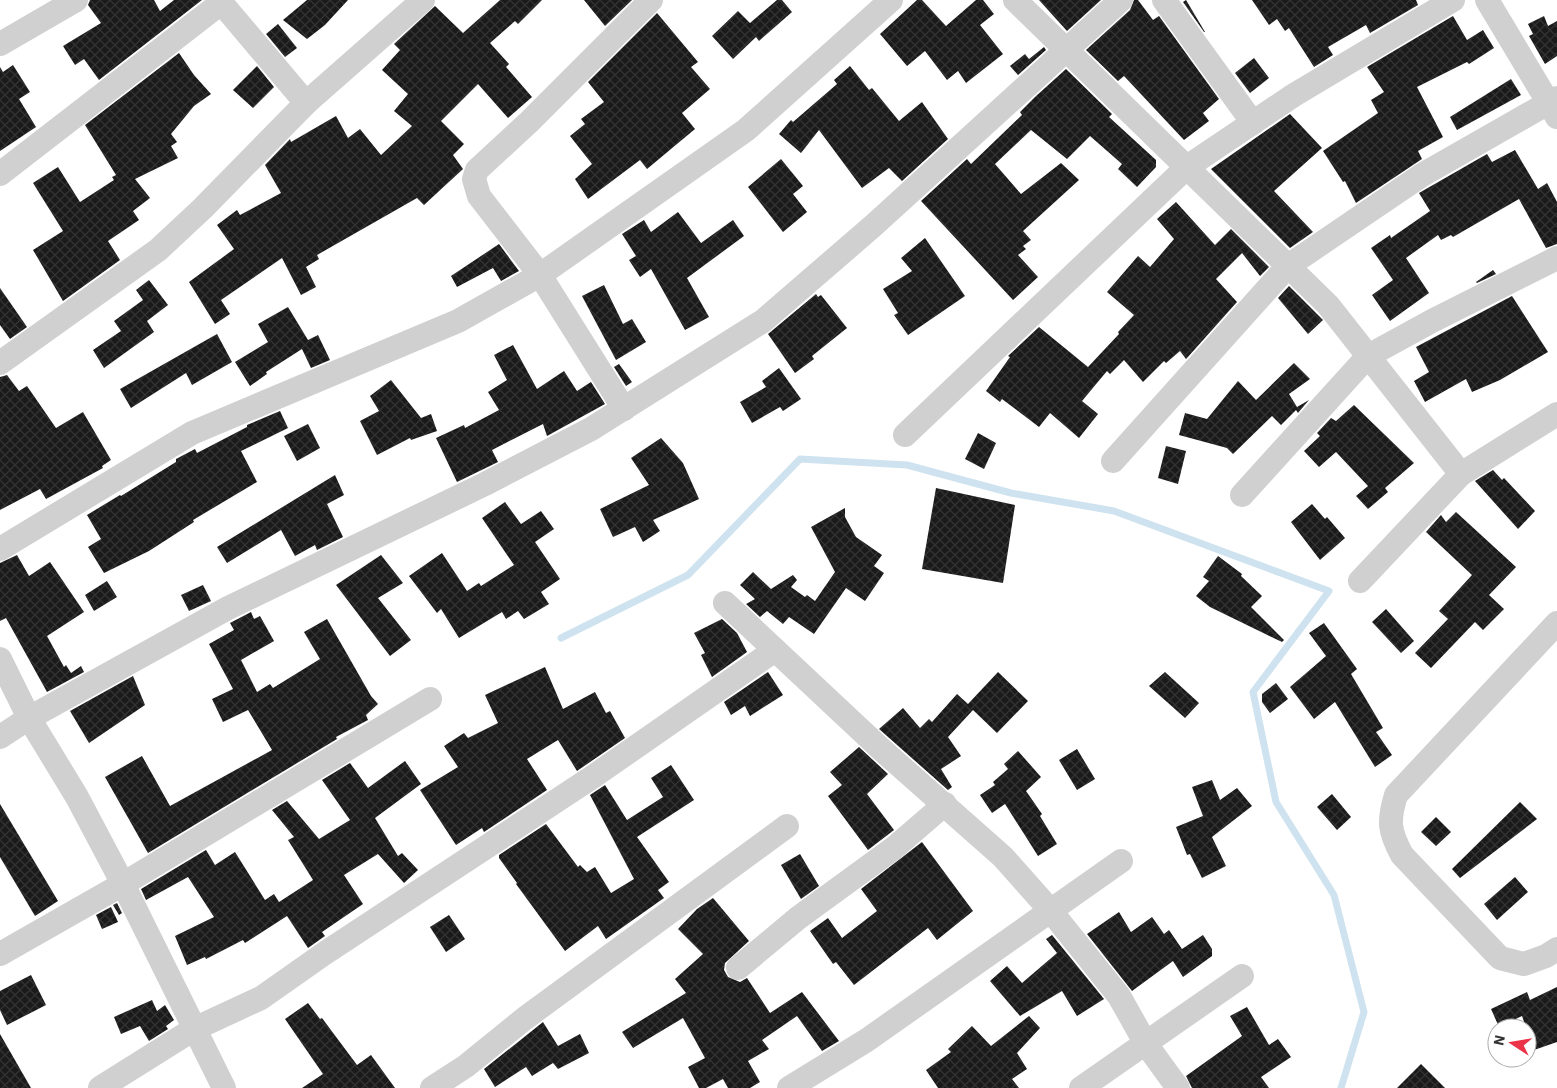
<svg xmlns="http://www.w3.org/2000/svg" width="1557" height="1088" font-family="'IBM Plex Sans',sans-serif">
<defs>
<pattern id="building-cross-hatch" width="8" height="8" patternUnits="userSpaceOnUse" patternTransform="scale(1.25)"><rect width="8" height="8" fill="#1a1a1a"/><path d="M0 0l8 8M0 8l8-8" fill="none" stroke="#333"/></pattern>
</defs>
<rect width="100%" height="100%" fill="#fff"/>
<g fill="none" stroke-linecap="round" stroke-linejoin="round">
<polyline stroke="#cee3ef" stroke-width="7" points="561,638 688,575 800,459 907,465 1011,493 1114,511 1329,591 1253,692 1276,802 1334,895 1364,1012 1341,1088"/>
</g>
<g fill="url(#building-cross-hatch)">
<polygon points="90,0 154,0 160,11 174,0 202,0 99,80 84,59 75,65 63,46 101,23 88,5"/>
<polygon points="307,0 348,0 325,25 307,39 283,20"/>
<polygon points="500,0 542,0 518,24 515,21 490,43 509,64 506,67 532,97 508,118 478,84 441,121 464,144 453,155 463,169 424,205 417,198 317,255 319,259 306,267 316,287 301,295 282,258 221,300 230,314 215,324 189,282 234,249 217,225 237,210 240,215 281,193 265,165 290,139 291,142 336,116 348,138 360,129 381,155 412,126 394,111 408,94 382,70 400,50 394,44 435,6 463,33"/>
<polygon points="584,0 632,0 605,26"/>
<polygon points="777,0 782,0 792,12 759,41 756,37 733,59 712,36 738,11 750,23"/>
<polygon points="917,0 922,0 946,26 976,0 983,0 994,14 980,25 1003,54 966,83 958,71 947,80 925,51 907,66 880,34"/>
<polygon points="1039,0 1101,0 1067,31"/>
<polygon points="1134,0 1138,0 1153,20 1159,16 1219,99 1203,113 1209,121 1184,140 1124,76 1118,81 1086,50 1130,10"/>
<polygon points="1186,0 1205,32 1204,32 1183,2"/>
<polygon points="1252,0 1416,0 1418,5 1370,33 1366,25 1328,47 1333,55 1314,67 1289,28 1285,31 1277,19 1269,25"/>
<polygon points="657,13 698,62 691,67 710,89 682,113 695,129 647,169 640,160 588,199 575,179 592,164 570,136 585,124 581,119 604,102 588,82"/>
<polygon points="1453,16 1467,40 1483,30 1494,48 1469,64 1467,62 1417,87 1443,137 1418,151 1422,159 1356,203 1345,181 1343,182 1323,151 1378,113 1371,100 1384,92 1367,67"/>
<polygon points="1544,16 1548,26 1557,21 1557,56 1545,64 1529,36 1533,34 1528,24"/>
<polygon points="278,24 297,48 285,57 266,34"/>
<polygon points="1044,47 1046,50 1018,75 1010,66 1025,54 1029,59"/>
<polygon points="179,53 194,75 211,94 194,106 171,134 177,142 171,146 178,158 135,179 150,198 133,211 139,220 108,241 120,260 63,301 33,250 63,231 33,183 58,167 80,202 114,180 112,177 116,175 85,125"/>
<polygon points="1254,58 1269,78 1250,93 1235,73"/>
<polygon points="13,65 30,92 19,99 36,127 0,151 0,67 3,72"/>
<polygon points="257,66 274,87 253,108 233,90"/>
<polygon points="850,66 869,90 872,88 899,121 922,102 948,139 902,181 889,168 862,188 819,130 801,153 779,134 791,120 793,122 837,84 834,80"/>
<polygon points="1066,69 1112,114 1109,117 1156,160 1156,167 1137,187 1118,169 1122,164 1090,136 1067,159 1031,130 995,164 1021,194 1061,163 1079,180 1023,231 1031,240 1023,246 1026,249 1018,255 1038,277 1013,300 921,201 967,159 971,164 1022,115 1020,112 1035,97"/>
<polygon points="1511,79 1521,95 1457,130 1450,117"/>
<polygon points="1290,114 1322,148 1274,191 1313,232 1290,248 1211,169"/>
<polygon points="1515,150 1538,189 1547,183 1557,202 1557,244 1546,248 1519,199 1453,237 1451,235 1441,240 1438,235 1406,258 1429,293 1390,321 1372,295 1393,280 1371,248 1390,235 1391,238 1430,211 1419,193 1487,154 1492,162"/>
<polygon points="781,159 803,186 793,194 807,212 783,232 748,187"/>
<polygon points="1176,202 1215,245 1231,229 1269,267 1260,276 1242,253 1216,279 1237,302 1187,358 1186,359 1180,351 1166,363 1164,361 1143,382 1124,360 1110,374 1107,371 1082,401 1098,414 1079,438 1050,413 1039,427 1002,399 1000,402 986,391 1010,357 1008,356 1039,327 1088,367 1119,334 1118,332 1134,315 1107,292 1138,256 1150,267 1174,239 1157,219"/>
<polygon points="678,212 701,243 733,220 744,236 687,278 709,317 685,330 651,269 640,277 629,260 636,256 622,234 644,220 651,232"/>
<polygon points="925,238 965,296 908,335 894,315 898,313 883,289 912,271 901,258"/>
<polygon points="499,244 519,271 501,281 493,268 457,287 451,276"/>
<polygon points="1493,270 1496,274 1477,283 1476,282"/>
<polygon points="149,280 168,305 147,321 154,332 104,368 93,350 121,331 114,321 143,300 136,290"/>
<polygon points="604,285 623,324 632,319 646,342 616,360 582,296"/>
<polygon points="1289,286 1323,320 1308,334 1278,298"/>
<polygon points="0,288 27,327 10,339 0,325"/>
<polygon points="816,294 818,297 821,295 847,328 812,356 814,359 795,373 768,334"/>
<polygon points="1512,296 1548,352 1500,380 1472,392 1466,379 1425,402 1414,381 1429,372 1416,347"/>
<polygon points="288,307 308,340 318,335 330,360 311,368 302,349 266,372 267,374 250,386 235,362 268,342 258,324"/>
<polygon points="217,334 232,362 192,385 186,373 131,408 120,389"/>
<polygon points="513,345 537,389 564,371 577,391 591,382 605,404 547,436 543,424 492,450 498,462 457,482 436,438 464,425 465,428 499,410 488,392 507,380 494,355"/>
<polygon points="1294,363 1310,379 1289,394 1297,407 1309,400 1298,413 1296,410 1281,425 1272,416 1233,454 1227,448 1179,435 1185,413 1207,419 1238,381 1256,400"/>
<polygon points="619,364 632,382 626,386 614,367"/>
<polygon points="779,368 801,399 783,411 780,407 752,423 740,402 766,387 762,381"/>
<polygon points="7,375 19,391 27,386 56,428 83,412 111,460 102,466 103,468 46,499 40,489 0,510 0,377"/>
<polygon points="391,380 421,418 431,414 437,431 411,440 410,438 377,455 360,421 379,411 370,396"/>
<polygon points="1354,405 1414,463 1385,488 1388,492 1368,509 1356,496 1368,486 1336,452 1319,467 1304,451 1320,436 1317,433 1331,418 1336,421"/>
<polygon points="280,411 288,428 241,451 257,482 193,520 194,522 149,551 104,573 88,547 101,539 87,515 120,495 121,496 176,462 176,459 195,449 197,453 247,427 247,425"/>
<polygon points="308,424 320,448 297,461 284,436"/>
<polygon points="978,433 996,443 984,469 965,459"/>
<polygon points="661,438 683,463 699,499 653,520 660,531 643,542 635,527 613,537 600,509 649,485 631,458"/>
<polygon points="1166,446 1186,451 1178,484 1158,478"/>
<polygon points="1493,470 1502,480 1504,478 1535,511 1518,529 1475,481"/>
<polygon points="335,475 344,495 327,504 343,537 317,550 315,545 295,556 281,530 227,563 217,547"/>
<polygon points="936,488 1015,505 1003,583 922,569"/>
<polygon points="505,502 521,524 541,511 554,529 535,542 560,579 541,592 549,604 524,619 518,611 506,619 502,612 459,638 441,609 437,613 409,576 442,553 467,591 479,583 481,586 514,565 482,518"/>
<polygon points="1312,504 1325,519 1327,517 1345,538 1320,560 1291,522"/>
<polygon points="845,508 845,517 856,537 882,555 874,566 884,573 865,601 846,588 814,634 789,617 783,624 767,611 760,617 746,604 755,599 740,585 753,572 771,589 793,575 797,580 791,587 805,597 807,595 815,601 835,572 811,527"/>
<polygon points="1456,512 1516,567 1489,595 1504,609 1483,630 1475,622 1431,668 1415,653 1448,619 1439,611 1472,575 1426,532 1441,515 1446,522"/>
<polygon points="17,555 29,576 50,562 84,612 47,636 64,667 66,665 71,673 81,666 84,672 47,692 6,618 0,621 0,563"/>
<polygon points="381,555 403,583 378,598 411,640 390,656 336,585"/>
<polygon points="1218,556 1242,574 1241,576 1262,596 1251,607 1284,640 1282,642 1210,607 1196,596 1209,581 1203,577"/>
<polygon points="107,581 117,597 94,611 85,595"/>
<polygon points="203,585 211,601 189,611 181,595"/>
<polygon points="1386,609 1414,641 1401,653 1372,622"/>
<polygon points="251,612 254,619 260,616 274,641 241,660 257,692 270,684 273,688 320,659 304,632 327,619 371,696 378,704 366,715 368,720 336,737 337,739 148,853 105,777 142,756 170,806 272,750 248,710 223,722 212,699 233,689 209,644 234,630 230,623"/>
<polygon points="722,619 737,633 747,652 712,677 701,655 705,653 694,633"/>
<polygon points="1324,623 1357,669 1351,674 1383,728 1376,732 1392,755 1375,767 1335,702 1314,719 1290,687 1326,656 1309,633"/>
<polygon points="545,667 563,709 595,692 606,713 610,711 625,738 577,771 558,740 527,759 547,790 484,832 482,828 456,845 420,790 458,767 444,746 464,733 468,738 498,723 485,695"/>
<polygon points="768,672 783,695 750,716 745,706 731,715 724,702"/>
<polygon points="998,672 1028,701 997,733 973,710 948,737 961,756 941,769 952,787 948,790 879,729 903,708 920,728 929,719 932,722 957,694 968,704"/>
<polygon points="1165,672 1199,703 1185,718 1149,686"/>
<polygon points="133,676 145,705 89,743 70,711"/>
<polygon points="1276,683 1288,699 1270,713 1262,702 1262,694"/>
<polygon points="859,747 888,774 867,794 894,830 868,850 828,796 842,785 830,772"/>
<polygon points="1077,749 1095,779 1077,790 1059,760"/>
<polygon points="1018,751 1041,777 1026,791 1042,814 1040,816 1057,844 1038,856 1005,804 992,813 980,795 995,785 993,782 1008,769 1004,764"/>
<polygon points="405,761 421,784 375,818 398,856 402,853 418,870 404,883 378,854 344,875 363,904 322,932 325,936 308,948 287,916 245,943 243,940 206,959 205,957 187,965 175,936 214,917 188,877 146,900 141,889 206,850 215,865 235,852 265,900 274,894 279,902 313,880 288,840 294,837 272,810 287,801 319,839 350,820 322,780 350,763 368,788"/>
<polygon points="671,765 694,800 637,837 669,882 658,890 664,898 606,939 598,926 565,951 516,884 517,883 499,858 499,855 546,824 578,867 580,865 587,872 595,867 611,893 634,879 590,795 605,785 627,820 663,797 651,778"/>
<polygon points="1212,780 1220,800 1237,788 1252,806 1212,837 1226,866 1202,878 1190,854 1187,855 1176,827 1203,816 1192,787"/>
<polygon points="1332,794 1351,817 1337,830 1317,807"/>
<polygon points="1520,802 1537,819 1460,878 1452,869"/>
<polygon points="0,804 58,901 35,916 0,857"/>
<polygon points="1436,817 1451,832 1436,846 1421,832"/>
<polygon points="922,842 973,911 937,940 928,928 854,985 836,962 833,964 810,931 828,918 842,938 877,911 861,889"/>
<polygon points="800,854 819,886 801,899 781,865"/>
<polygon points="1515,877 1528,892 1497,920 1484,904"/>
<polygon points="713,898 749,941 725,963 724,970 728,977 740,982 747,978 770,1013 802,992 839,1041 822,1051 797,1016 762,1040 769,1049 748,1061 760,1082 750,1088 728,1088 723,1079 706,1088 699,1088 688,1067 705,1058 683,1018 633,1048 622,1032 686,993 675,979 703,954 678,929 697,909"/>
<polygon points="117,903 122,913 119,915 113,905"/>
<polygon points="111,907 118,922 102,929 96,915"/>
<polygon points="1119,912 1131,932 1152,917 1164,934 1169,930 1182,949 1203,935 1212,949 1212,956 1183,977 1173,961 1132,991 1087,934"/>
<polygon points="449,915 465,939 446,952 430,927"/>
<polygon points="1052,935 1104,999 1077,1016 1062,991 1020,1016 990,981 1007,966 1022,983 1057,953 1046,939"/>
<polygon points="31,975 46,1005 7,1025 0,1010 0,991"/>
<polygon points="1557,987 1557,1042 1534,1050 1522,1016 1499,1027 1491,1009 1527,992 1530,1000"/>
<polygon points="152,1000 157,1011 165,1005 174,1020 166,1026 168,1029 149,1041 140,1026 121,1034 114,1017"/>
<polygon points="308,1003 320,1019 322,1018 357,1065 371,1055 395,1088 302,1088 323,1074 285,1019"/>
<polygon points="1247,1007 1269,1045 1278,1039 1291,1057 1261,1077 1269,1088 1192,1088 1186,1076 1242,1036 1230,1016"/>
<polygon points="1029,1016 1040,1028 1017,1053 1027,1069 1012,1079 1019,1088 938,1088 926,1070 951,1052 948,1049 972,1026 991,1046"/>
<polygon points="543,1022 558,1046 580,1034 589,1053 558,1069 553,1063 532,1076 526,1067 495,1087 484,1069"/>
<polygon points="0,1034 31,1088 0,1088"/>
<polygon points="1421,1064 1445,1088 1397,1088"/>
</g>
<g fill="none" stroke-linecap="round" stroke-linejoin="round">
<g stroke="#d0d0d0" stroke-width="24">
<polyline points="219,0 306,103"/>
<polyline points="1015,0 1328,305 1461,474"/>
<polyline points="1164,0 1253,123"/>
<polyline points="1487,0 1557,117"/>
<polyline points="0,44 76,0"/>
<polyline points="0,174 221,3"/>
<polyline points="0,363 158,250 203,208 306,103 423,0"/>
<polyline points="624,409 540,275 479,196 474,179 477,170 529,122 651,0"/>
<polyline points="905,435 1187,167 1294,95 1453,0"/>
<polyline points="1113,461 1288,266 1422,175 1557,98"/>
<polyline points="1242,495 1368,356 1432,321 1557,258"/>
<polyline points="0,549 192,433 458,321 540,275 746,130 891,0"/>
<polyline points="1360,581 1461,474 1557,414"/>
<polyline points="725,603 882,750 1003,857 1050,910 1119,996 1146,1044 1178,1088"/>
<path d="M 1557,623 L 1396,795 C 1388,821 1389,831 1402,855 L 1500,958 L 1524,964 L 1546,956 L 1557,949"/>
<polyline points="0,659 29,718 77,797 123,884 224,1088"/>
<polyline points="0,737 29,718 228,608 485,484 591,429 763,321 874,225 1121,0"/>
<polyline points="0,954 123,884 430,699"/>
<polyline points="738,968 798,918 894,848 945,804"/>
<polyline points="100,1088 194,1029 261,998 325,953 594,776 775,650"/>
<polyline points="432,1088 466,1066 524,1019 787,826"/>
<polyline points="789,1088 867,1040 1121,861"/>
<polyline points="1081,1088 1242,976"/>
</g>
</g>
<g transform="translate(1512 1043) rotate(282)"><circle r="24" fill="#ffffff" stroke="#adadad"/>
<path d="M0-4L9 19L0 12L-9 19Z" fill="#eb3448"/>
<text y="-8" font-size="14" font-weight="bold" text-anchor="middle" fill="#333333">N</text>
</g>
</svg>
